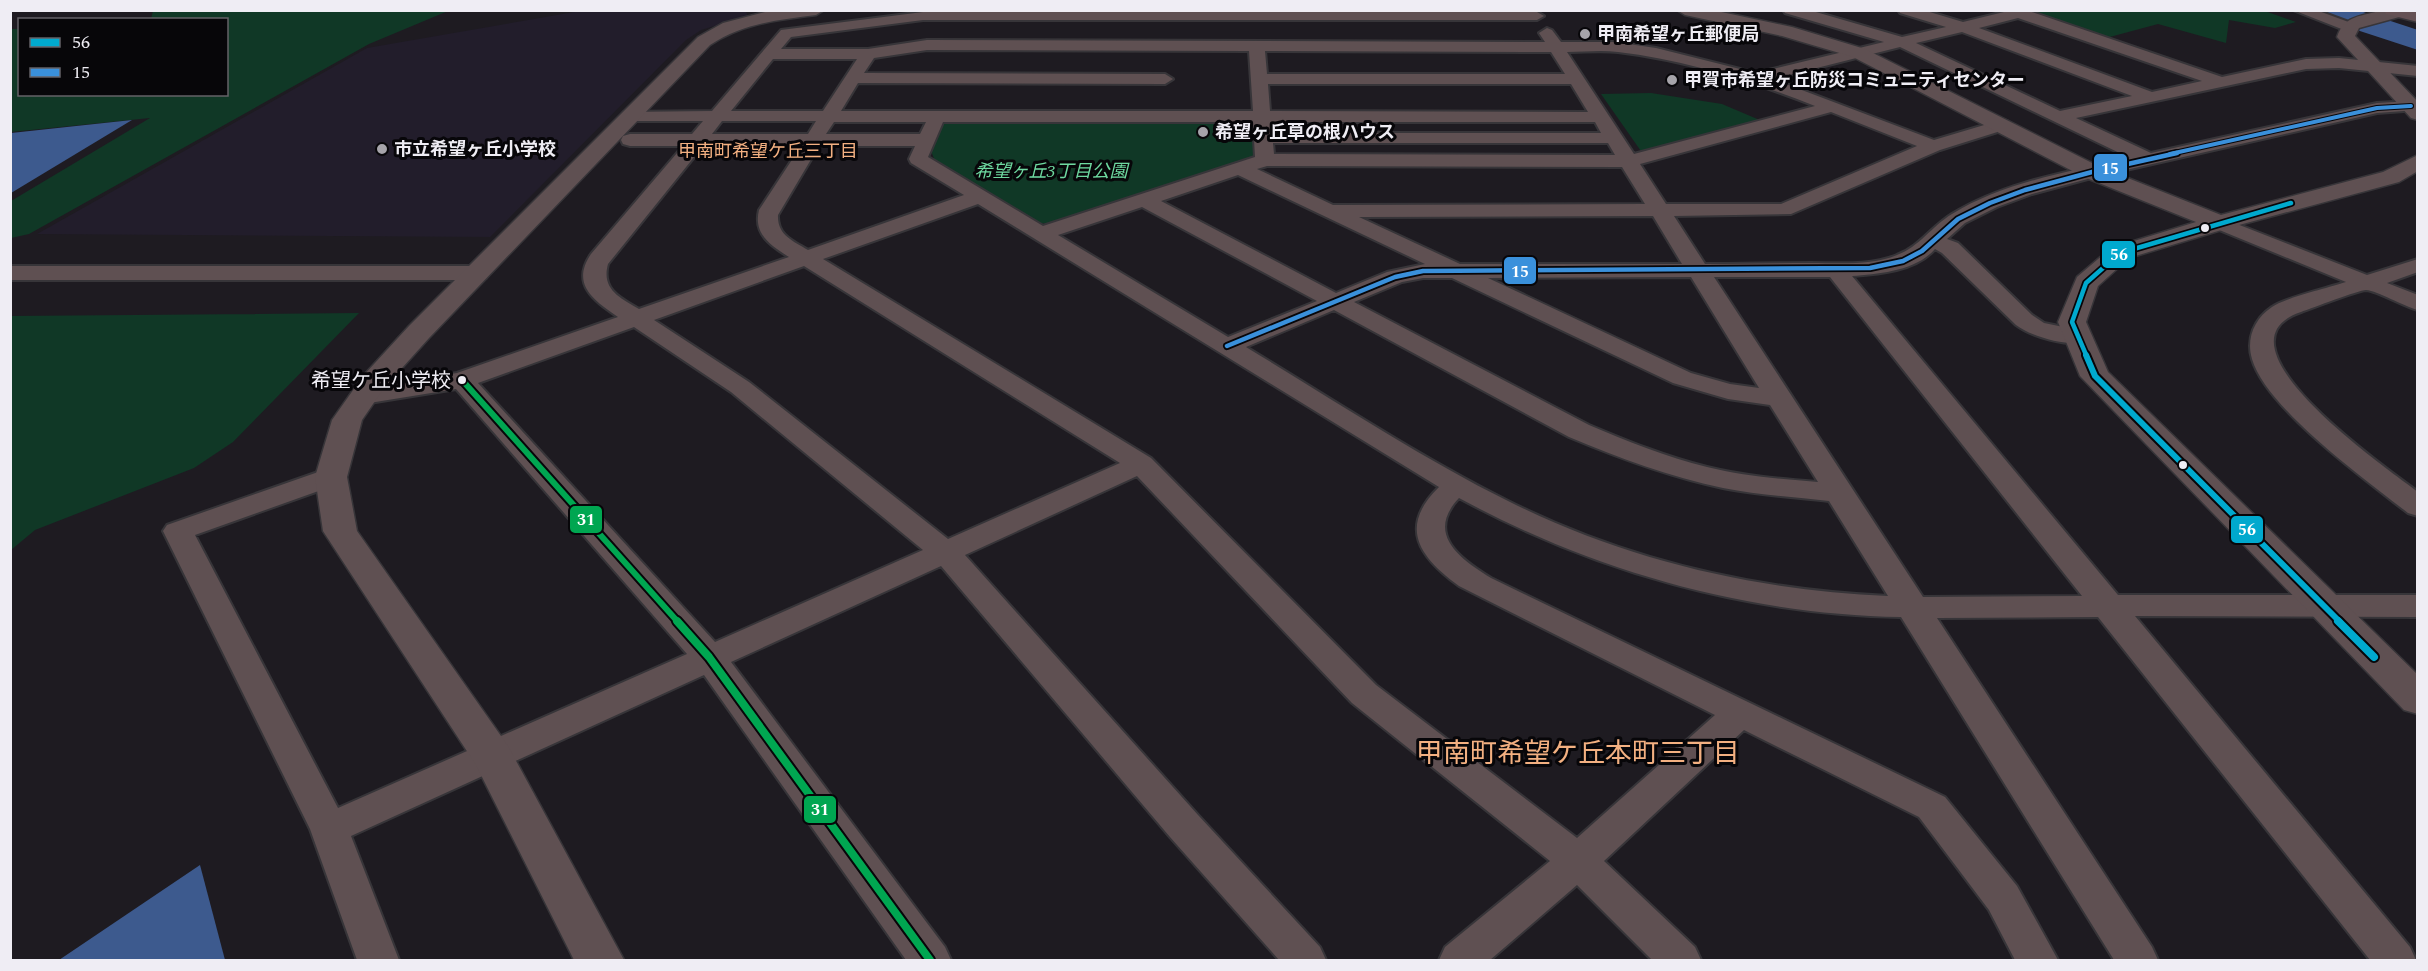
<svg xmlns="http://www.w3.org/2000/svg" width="2428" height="971" font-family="Spectral,'Noto Sans JP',serif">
<rect width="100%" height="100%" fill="#1e1b21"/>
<polygon fill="#221d2b" points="745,10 748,16 701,30 686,40 490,237 37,234 367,48 580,11"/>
<g fill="#103826">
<polygon points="2262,10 2296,22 2275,28 2229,20 2226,43 2158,24 2106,38 2021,11"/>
<polygon points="153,11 153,10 448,11 369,44 29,234 11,238 11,201 150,118 11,132 11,29 19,29 20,94 226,94 226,20 151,19"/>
<polygon points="1651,93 1722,104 1762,121 1643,154 1601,94"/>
<polygon points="954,120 1240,120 1253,124 1255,154 1245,162 1057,224 1036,223 935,161 931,151 942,124"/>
<polygon points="359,313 233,442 194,468 35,530 11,550 11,316"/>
</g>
<g fill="#3d5a8e">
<polygon points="132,120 11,193 11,133"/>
<polygon points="200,865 225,960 59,960"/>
</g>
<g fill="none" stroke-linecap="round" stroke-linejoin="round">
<polygon fill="#3d5a8e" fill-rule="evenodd" points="2310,10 2357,10 2418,30 2418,50 2314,16"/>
<g stroke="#373539" stroke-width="4">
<g id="minor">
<path d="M 1783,10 L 1809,10 L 1902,37 L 1946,27 L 1900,13 L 1898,10 L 1923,10 L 1963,22 L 2004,12 L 2003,10 L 2026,10 L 2222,77 L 2306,59 L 2339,58 L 2418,66 L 2418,76 L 2339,68 L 2306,69 L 2076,118 L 2151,153 L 2377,103 L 2411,101 L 2418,103 L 2417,110 L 2377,113 L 2095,177 L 2032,194 L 1997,207 L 1965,223 L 1947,239 L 1958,243 L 2032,315 L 2044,323 L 2088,332 L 2091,337 L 2088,342 C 2068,347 2032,337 2016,325 L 1942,253 L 1935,249 C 1916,271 1879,274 1852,276 L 2118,595 L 2418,595 L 2418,617 L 2135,616 L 2410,947 L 2416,960 L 2370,960 L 2098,617 L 1937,618 L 2152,947 L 2158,960 L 2114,960 L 1901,617 C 1746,614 1596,572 1459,498 C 1425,534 1460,559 1491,578 L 1945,797 L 2017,886 L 2058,960 L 2015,960 L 1989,910 L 1919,817 L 1744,730 L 1604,861 L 1695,947 L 1701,960 L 1652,960 L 1577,885 L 1490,960 L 1439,960 L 1445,947 L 1550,861 L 1352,703 L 1137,476 L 965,555 L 1198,815 L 1320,947 L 1326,960 L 1279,960 L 1170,837 L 941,566 L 731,662 L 945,947 L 951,960 L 906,960 L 704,675 L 351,836 L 399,960 L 357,960 L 310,829 L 163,531 L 167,525 L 321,471 L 331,469 L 341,471 L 345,477 L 341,483 L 195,535 L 338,808 L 687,654 L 456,389 L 363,404 L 354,401 L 350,396 L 354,391 L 363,388 L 457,373 L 618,317 C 595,301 570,285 591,254 L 683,146 L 630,146 L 623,144 L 621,140 L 623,136 L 630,134 L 692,134 L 703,121 L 630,121 L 624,120 L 621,116 L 624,112 L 712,111 L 781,30 L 923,12 L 1537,12 L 1544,16 L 1537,20 L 923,20 L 791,37 L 781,49 L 868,49 L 927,40 L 1545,42 L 1539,33 L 1547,28 L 1552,30 L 1561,42 L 1615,42 L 1656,48 L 1756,73 L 1884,42 L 1785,13 ZM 2018,18 L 2202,81 L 2152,92 L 1979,28 ZM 1962,32 L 2132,96 L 2060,111 L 1916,43 ZM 1900,47 L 2130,158 C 2071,171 2004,182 1952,214 C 1932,226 1919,247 1897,255 C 1871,266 1838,263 1811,263 C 1776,263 1741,264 1705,264 L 1674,216 L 1791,214 L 1940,150 L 2007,129 L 2010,125 L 2007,121 L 2001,120 L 1934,140 L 1773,79 ZM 927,50 L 1249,51 L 1253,111 L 841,111 L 858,83 L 1165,84 L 1173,79 L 1165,74 L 864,73 L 874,58 ZM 1265,51 L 1551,52 L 1565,74 L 1267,74 ZM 1567,52 C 1584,52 1601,50 1618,52 C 1686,60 1751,81 1815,106 L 1634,154 ZM 773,59 L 857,59 L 823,111 L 731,111 ZM 1268,84 L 1571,84 L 1588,112 L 1270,111 ZM 1831,112 L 1917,146 L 1781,204 L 1666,204 L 1640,164 ZM 722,121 L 816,121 L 808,134 L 712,134 ZM 834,122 L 926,122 L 920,134 L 826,134 ZM 943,122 L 1253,122 L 1255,157 L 1043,226 L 928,157 ZM 1271,122 L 1595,122 L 1601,133 L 1272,133 ZM 1273,143 L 1608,143 L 1615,155 L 1274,154 ZM 703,146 L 801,146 L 759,210 C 753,234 771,246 789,257 L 639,309 C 620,298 601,289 608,264 ZM 819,146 L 915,146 L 909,159 L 911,163 L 964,195 L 808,250 C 793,241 777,235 778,215 ZM 1267,166 L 1622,167 L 1645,204 L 1333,205 L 1257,169 ZM 1238,175 L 1425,264 L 1387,272 L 1336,293 L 1161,201 ZM 978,204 L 1439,487 C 1398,527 1419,557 1459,586 L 1715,715 L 1577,838 L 1376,685 L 1151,458 L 823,259 ZM 1142,207 L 1317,301 L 1228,337 L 1058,235 ZM 1653,216 L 1682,264 L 1460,264 L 1359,217 ZM 804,266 L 1120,463 L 948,539 L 749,382 L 654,320 ZM 1691,277 L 1759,388 L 1730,384 L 1691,373 L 1488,278 ZM 1714,277 L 1830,277 L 2082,596 L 1923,597 ZM 1423,278 L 1452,278 L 1673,383 L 1728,399 L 1770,405 L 1818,482 C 1781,479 1743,476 1707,467 C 1666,457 1627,441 1589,425 L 1354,302 L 1402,282 ZM 1334,310 L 1569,437 C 1619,458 1670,477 1723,488 C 1758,495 1794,497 1829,501 L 1888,596 C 1755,590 1628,561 1508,501 C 1418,456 1332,399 1246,347 ZM 634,327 L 731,392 L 923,550 L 715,642 L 478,383 Z"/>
<polygon points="2293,10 2316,10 2354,24 2357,27 2349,32 2344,30"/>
<path d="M 2219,217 L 2367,275 L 2418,259 L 2418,272 L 2387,283 L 2418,295 L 2418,310 C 2403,306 2378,291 2366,290 C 2359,290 2312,308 2301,312 C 2206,344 2388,469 2418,492 L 2418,516 L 2408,513 C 2367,481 2266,408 2252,359 C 2246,339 2254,319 2272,307 C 2284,298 2328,288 2346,282 L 2212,227 L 2209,223 L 2212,219 Z"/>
<polygon points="10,266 478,266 486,268 489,273 486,278 478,280 10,280"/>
</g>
</g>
<g stroke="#373539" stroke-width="3">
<g id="tertiary">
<path d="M 773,10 L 824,10 L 816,15 C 778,20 743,23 710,45 L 429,338 L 384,388 L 362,420 L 347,477 L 357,531 L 508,746 L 624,960 L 574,960 L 476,765 L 323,531 L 315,477 L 332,420 L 363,376 L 409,326 L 698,37 L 723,23 Z"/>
<polygon points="1677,10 1712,10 1792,27 1865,49 2100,167 2221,215 2383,172 2418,155 2418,171 2399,182 2228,228 2129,258 2098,286 2086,322 2108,372 2418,675 2418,714 2404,710 2080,376 2058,322 2077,277 2111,248 2196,222 2084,177 1853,57 1782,36 1685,15"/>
<path d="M 2383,10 L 2405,12 L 2403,16 L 2359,28 L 2355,36 L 2418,102 L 2418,120 L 2411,118 L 2337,37 C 2344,15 2363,16 2383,10 Z"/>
</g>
</g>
<g stroke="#373539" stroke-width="3">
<polygon id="secondary" points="2384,10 2418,12 2418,22 2386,14"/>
</g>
<use href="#minor" fill="#5f5052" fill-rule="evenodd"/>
<use href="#tertiary" fill="#5f5052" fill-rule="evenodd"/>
<use href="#secondary" fill="#655154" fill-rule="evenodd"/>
<g stroke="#070609" stroke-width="8">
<polyline id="bus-1-far2" points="2087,357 2072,322 2086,283 2120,253 2291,203"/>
</g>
<g stroke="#070609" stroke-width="10">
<polyline id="bus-1-far1" points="2086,355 2095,376 2340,622"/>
</g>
<g stroke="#070609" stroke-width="12">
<polyline id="bus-1" points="2338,621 2374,657"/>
</g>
<g stroke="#070609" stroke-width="6">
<polyline id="bus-2-far1" points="2170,154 2377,108 2411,106"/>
</g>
<g stroke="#070609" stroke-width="8">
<polyline id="bus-2" points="1227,346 1395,277 1423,271 1870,268 1903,261 1922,251 1958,219 1990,203 2025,190 2092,172 2177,153"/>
</g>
<g stroke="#070609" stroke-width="10">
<polyline id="bus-3-far1" points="462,380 678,622"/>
</g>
<g stroke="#070609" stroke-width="12">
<polyline id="bus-3" points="677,621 709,657 930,960"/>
</g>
<use href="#bus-1-far2" stroke="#00a9ce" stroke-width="4.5"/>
<use href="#bus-1-far1" stroke="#00a9ce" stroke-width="6"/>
<use href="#bus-1" stroke="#00a9ce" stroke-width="8"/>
<use href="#bus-2-far1" stroke="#3a90db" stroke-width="4"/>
<use href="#bus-2" stroke="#3a90db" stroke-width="4.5"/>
<use href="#bus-3-far1" stroke="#00a651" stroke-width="6"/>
<use href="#bus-3" stroke="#00a651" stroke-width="8"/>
</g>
<g fill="#a6a4aa" stroke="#070609" stroke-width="2">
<circle cx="1585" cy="34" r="6"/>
<circle cx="1672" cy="80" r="6"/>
<circle cx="1203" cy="132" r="6"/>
<circle cx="382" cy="149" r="6"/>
</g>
<g fill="#efedf4" stroke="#070609" stroke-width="2">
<circle cx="2205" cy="228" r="5"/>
<circle cx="462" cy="380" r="5"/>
<circle cx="2183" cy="465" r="5"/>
</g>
<g text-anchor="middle" stroke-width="6" stroke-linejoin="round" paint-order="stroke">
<g font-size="18" font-weight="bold" fill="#efedf4" stroke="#070609" text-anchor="start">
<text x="1597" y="40">甲南希望ヶ丘郵便局</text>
<text x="1684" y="86">甲賀市希望ヶ丘防災コミュニティセンター</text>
<text x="1215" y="138">希望ヶ丘草の根ハウス</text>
<text x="394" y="155">市立希望ヶ丘小学校</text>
</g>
<g font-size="18" fill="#f3b081" stroke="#070609">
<text x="768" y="157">甲南町希望ケ丘三丁目</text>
</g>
<g font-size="18" font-style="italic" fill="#6ed9a0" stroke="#070609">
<text x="1051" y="177">希望ヶ丘3丁目公園</text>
</g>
<g font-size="20" fill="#efedf4" stroke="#070609" text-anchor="end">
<text x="451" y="387">希望ケ丘小学校</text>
</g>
<g font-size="27" fill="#f3b081" stroke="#070609">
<text x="1578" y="762">甲南町希望ケ丘本町三丁目</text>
</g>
</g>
<g stroke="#070609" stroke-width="2">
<rect x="2093" y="153" width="35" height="29" rx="6" fill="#3a90db"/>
<rect x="2101" y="240" width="35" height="29" rx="6" fill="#00a9ce"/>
<rect x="1503" y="256" width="34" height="29" rx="6" fill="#3a90db"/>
<rect x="569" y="505" width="34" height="29" rx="6" fill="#00a651"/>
<rect x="2230" y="515" width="34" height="29" rx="6" fill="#00a9ce"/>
<rect x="803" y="795" width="34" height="29" rx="6" fill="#00a651"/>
</g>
<g font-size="16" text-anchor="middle" font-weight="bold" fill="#fff">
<text x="2110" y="174">15</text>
<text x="2119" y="260">56</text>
<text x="1520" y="277">15</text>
<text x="586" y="525">31</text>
<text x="2247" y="535">56</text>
<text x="820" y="815">31</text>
</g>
<rect width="2428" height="971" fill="none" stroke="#efedf4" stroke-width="24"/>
<rect x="18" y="18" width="210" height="78" fill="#070609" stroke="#646267" stroke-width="1.5"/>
<rect x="30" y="38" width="30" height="9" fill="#00a9ce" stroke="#646267" stroke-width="1.5"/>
<text x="72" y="48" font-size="18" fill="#efedf4">56</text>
<rect x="30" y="68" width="30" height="9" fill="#3a90db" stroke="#646267" stroke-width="1.5"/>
<text x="72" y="78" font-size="18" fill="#efedf4">15</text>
</svg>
